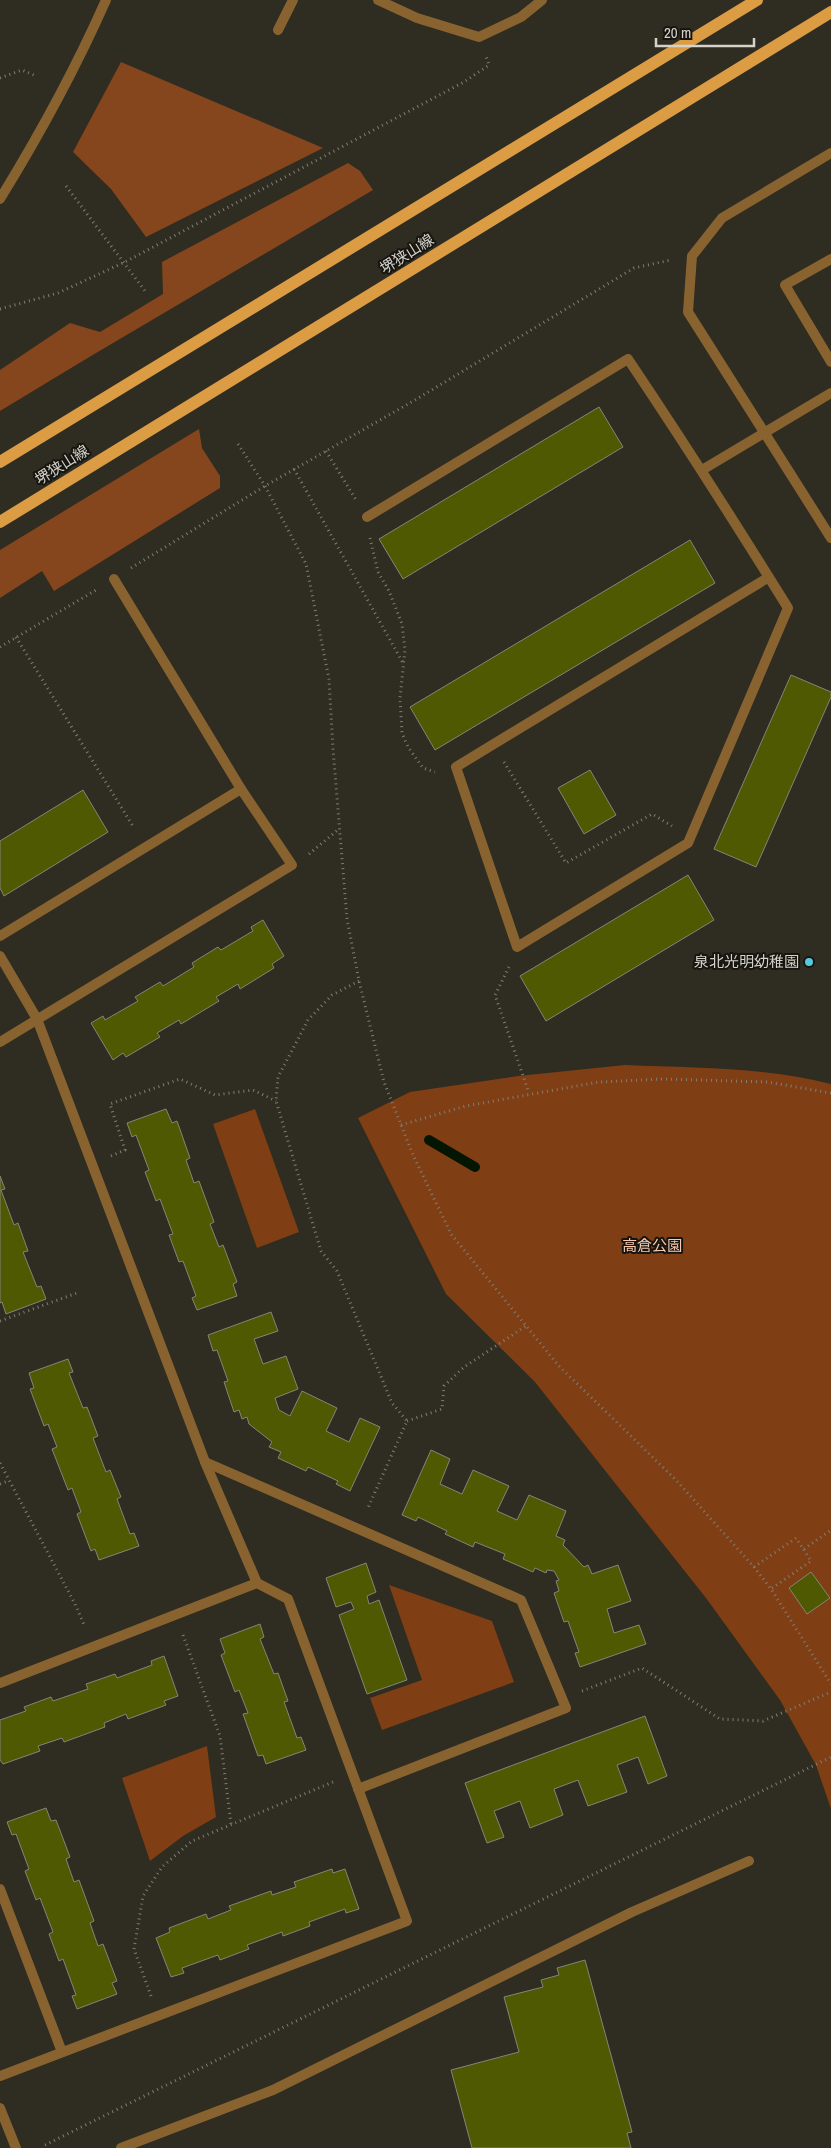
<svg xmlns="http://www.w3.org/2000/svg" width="831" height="2148" font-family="'Archivo Narrow','Noto Sans JP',sans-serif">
<rect width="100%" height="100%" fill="#2f2c21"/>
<g fill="#7f3e14">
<path d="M 625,1065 C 694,1068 764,1067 831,1084 L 831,1809 L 816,1765 L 780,1700 L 706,1598 L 535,1382 L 446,1294 L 358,1118 L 410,1092 L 518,1076 Z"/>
<polygon points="255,1109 299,1232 257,1248 213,1124"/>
<polygon points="389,1585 492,1621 514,1682 382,1730 370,1698 422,1680"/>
<polygon points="207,1746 216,1817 183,1836 150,1861 122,1778"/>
</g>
<g fill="#85451d">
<polygon points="121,62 323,148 146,237 111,189 73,152"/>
<polygon points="348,163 360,171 373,190 91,356 0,411 0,370 70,323 100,332 163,294 162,262"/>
<polygon points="199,429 202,448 220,476 220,488 54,591 42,571 0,598 0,550"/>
</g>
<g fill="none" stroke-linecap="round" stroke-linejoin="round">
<polyline stroke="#041602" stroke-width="10" points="429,1140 475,1167"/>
</g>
<g fill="#4e5901" stroke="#838679">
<polygon points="599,407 623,447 403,579 379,539"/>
<polygon points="690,540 715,583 435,750 410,707"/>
<polygon points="791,675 831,692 831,697 756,867 714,849"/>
<polygon points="590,770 616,815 584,834 558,788"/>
<polygon points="83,790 108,832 4,896 0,888 0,841"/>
<polygon points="688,875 714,920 546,1021 520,976"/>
<polygon points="263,920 284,956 272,964 274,968 240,989 238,984 216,997 219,1001 181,1024 179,1020 157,1033 160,1037 126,1057 123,1053 113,1060 91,1023 103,1016 105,1020 138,1001 135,997 160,982 163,986 194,967 192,963 218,947 221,950 253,931 251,927"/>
<polygon points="166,1109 172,1123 177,1121 190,1158 186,1160 194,1183 199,1181 214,1222 210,1224 219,1247 223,1245 237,1282 233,1284 237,1296 197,1310 192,1298 196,1296 183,1261 179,1262 169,1235 173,1234 160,1199 156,1201 145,1172 149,1170 136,1135 132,1137 127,1123"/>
<polygon points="0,1176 5,1189 1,1190 14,1225 18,1223 28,1251 23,1252 37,1287 41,1286 46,1299 6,1314 2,1302 0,1303"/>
<polygon points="271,1312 278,1331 254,1339 263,1364 286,1356 298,1389 275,1398 279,1410 290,1416 302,1391 337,1408 326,1431 349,1442 360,1418 380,1427 350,1491 336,1484 338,1481 308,1467 306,1471 278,1458 281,1452 269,1447 272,1442 249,1424 247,1417 242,1419 239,1410 234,1412 224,1382 228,1381 217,1350 213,1351 208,1335"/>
<polygon points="68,1359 73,1372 69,1373 83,1408 87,1407 98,1436 93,1438 106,1472 110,1470 121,1497 117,1499 130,1534 134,1533 139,1546 99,1560 95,1549 91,1551 77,1514 81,1512 72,1488 68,1490 52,1449 57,1447 48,1424 44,1426 30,1389 34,1388 29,1373"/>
<polygon points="431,1450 450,1459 440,1484 462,1494 473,1470 509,1486 497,1511 517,1520 529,1495 566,1511 556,1536 565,1540 563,1545 584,1567 588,1565 592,1574 618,1565 631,1601 607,1609 614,1633 639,1625 646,1644 580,1667 575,1653 579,1652 568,1621 564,1622 554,1593 559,1591 556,1581 559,1580 554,1571 547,1570 546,1573 535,1568 533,1572 503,1559 505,1554 475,1542 473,1547 445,1534 447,1531 418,1517 416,1521 402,1515"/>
<polygon points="366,1563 376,1592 367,1596 369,1604 379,1600 407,1680 367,1694 339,1615 354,1609 351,1602 336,1607 326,1578"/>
<polygon points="811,1572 830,1598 807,1614 789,1588"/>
<polygon points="260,1624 264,1637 260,1639 274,1674 278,1673 288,1701 284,1702 297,1738 301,1737 306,1750 266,1764 263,1755 258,1756 243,1714 248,1713 239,1690 235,1692 221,1655 225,1653 220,1639"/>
<polygon points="164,1656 178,1696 164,1701 166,1705 128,1719 126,1714 104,1723 105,1727 64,1742 62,1738 38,1746 40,1751 3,1764 0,1760 0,1720 26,1711 24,1707 51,1697 53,1701 88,1689 86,1684 115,1674 117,1678 152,1665 151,1661"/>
<polygon points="645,1716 667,1776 648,1784 638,1757 617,1765 627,1792 588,1806 578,1780 554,1789 563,1815 530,1828 520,1801 494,1811 504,1837 487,1843 465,1783"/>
<polygon points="46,1808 51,1821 56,1820 70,1857 66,1859 74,1882 79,1880 94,1921 90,1923 98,1946 103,1944 117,1981 112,1983 117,1994 77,2009 72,1996 76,1995 63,1959 59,1961 49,1934 53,1932 40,1898 36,1900 25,1871 29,1869 16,1834 12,1835 7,1822"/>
<polygon points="332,1869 333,1873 345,1869 359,1909 346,1913 345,1909 309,1922 310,1926 283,1936 282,1932 247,1945 249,1949 220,1960 218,1955 182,1968 184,1973 171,1977 156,1938 170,1932 169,1928 206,1914 208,1919 231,1910 229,1906 271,1891 272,1895 296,1887 294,1882"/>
<polygon points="585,1960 632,2132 627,2133 631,2148 472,2148 451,2070 519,2052 504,1997 543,1987 541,1980 559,1975 557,1968"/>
</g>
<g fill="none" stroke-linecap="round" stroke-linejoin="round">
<g stroke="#807e74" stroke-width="3" stroke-dasharray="1 4" stroke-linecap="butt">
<polyline points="0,78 22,70 36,76"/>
<polyline points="66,186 145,291"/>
<polyline points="0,309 58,293 125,262 464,82 489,65 486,56"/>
<polyline points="238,444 265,486 306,564 329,679 333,749 347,919 359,981 384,1082 413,1155 451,1234 558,1365 676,1480 754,1567 771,1589 831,1684"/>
<polyline points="326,451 356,500"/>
<polyline points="294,469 403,663"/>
<polyline points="370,538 378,572 389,591 402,624 405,650 400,698 402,733 408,747 423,768 435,772"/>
<polyline points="131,568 265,486 415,400 634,268 671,260"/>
<polyline points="16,637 134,828"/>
<polyline points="0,647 96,590"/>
<polyline points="504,762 566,863 652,814 672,826"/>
<polyline points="309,854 339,829"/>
<polyline points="509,967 495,995 529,1093"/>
<polyline points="359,981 332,995 308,1020 278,1077 276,1101 321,1251 337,1271 392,1403 407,1421 367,1510"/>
<polyline points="401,1125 466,1106 599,1082 664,1079 767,1082 831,1093"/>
<polyline points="111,1156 125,1150 110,1104 180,1079 215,1095 253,1090 276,1101"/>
<polyline points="0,1321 77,1293"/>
<polyline points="407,1421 442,1409 444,1386 464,1367 526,1326"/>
<polyline points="0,1463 75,1604 85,1627"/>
<polyline points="0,1484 8,1481"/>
<polyline points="804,1549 831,1530"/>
<polyline points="754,1567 796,1538 811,1561 771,1589"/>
<polyline points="183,1635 220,1736 231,1824"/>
<polyline points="582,1691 642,1668 720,1719 763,1721 831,1692"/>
<polyline points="151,1996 134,1949 143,1896 162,1867 192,1841 333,1782"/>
<polyline points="45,2145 831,1757"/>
</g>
<g stroke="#89632f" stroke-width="10">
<polyline points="831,259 785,285 831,362"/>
<polyline points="702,470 831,393"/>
<path d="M 367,517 L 628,359 C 683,441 736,524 788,608 L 688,843 L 517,947 L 456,767 L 769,577"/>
<polyline points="0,936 241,789"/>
<polyline points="0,956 37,1019 205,1462 257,1583 288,1599 407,1921 0,2076"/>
<polyline points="0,1042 292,865 241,789 114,579"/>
<polyline points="205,1462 521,1600 566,1708 358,1789"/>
<polyline points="0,1683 257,1583"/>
<polyline points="0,1889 62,2052"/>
<polyline points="121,2148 273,2090 632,1912 749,1861"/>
</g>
<g stroke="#89632f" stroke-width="10">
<polyline points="378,0 417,18 479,37 521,17 542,0"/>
<polyline points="278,30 293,0"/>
</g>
<g stroke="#89632f" stroke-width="10">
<polyline points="831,153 722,218 692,256 688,312 831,538"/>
<path d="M 0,199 C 40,134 75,70 106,0"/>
<polyline points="0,2108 16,2148"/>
</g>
<g stroke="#db9c44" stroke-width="12">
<polyline points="0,462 757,0"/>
<polyline points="0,522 831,12"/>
</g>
</g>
<circle fill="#54cadd" stroke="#161510" stroke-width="2" cx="809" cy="962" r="5"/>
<g text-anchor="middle" stroke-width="4" stroke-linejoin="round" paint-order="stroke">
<g font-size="15" fill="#d4d3cb" stroke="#161510">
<text transform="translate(407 254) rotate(-32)" y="5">堺狭山線</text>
<text transform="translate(62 465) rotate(-32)" y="5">堺狭山線</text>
</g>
<g font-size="15" fill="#d4d3cb" stroke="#161510" text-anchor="end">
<text x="799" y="967">泉北光明幼稚園</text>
</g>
<g font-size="15" fill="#f8cab1" stroke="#161510">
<text x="652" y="1251">高倉公園</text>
</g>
</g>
<path d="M656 38v8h98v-8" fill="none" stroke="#d4d3cb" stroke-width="2.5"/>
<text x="664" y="38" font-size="15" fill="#d4d3cb" stroke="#161510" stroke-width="4" paint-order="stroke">20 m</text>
</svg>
